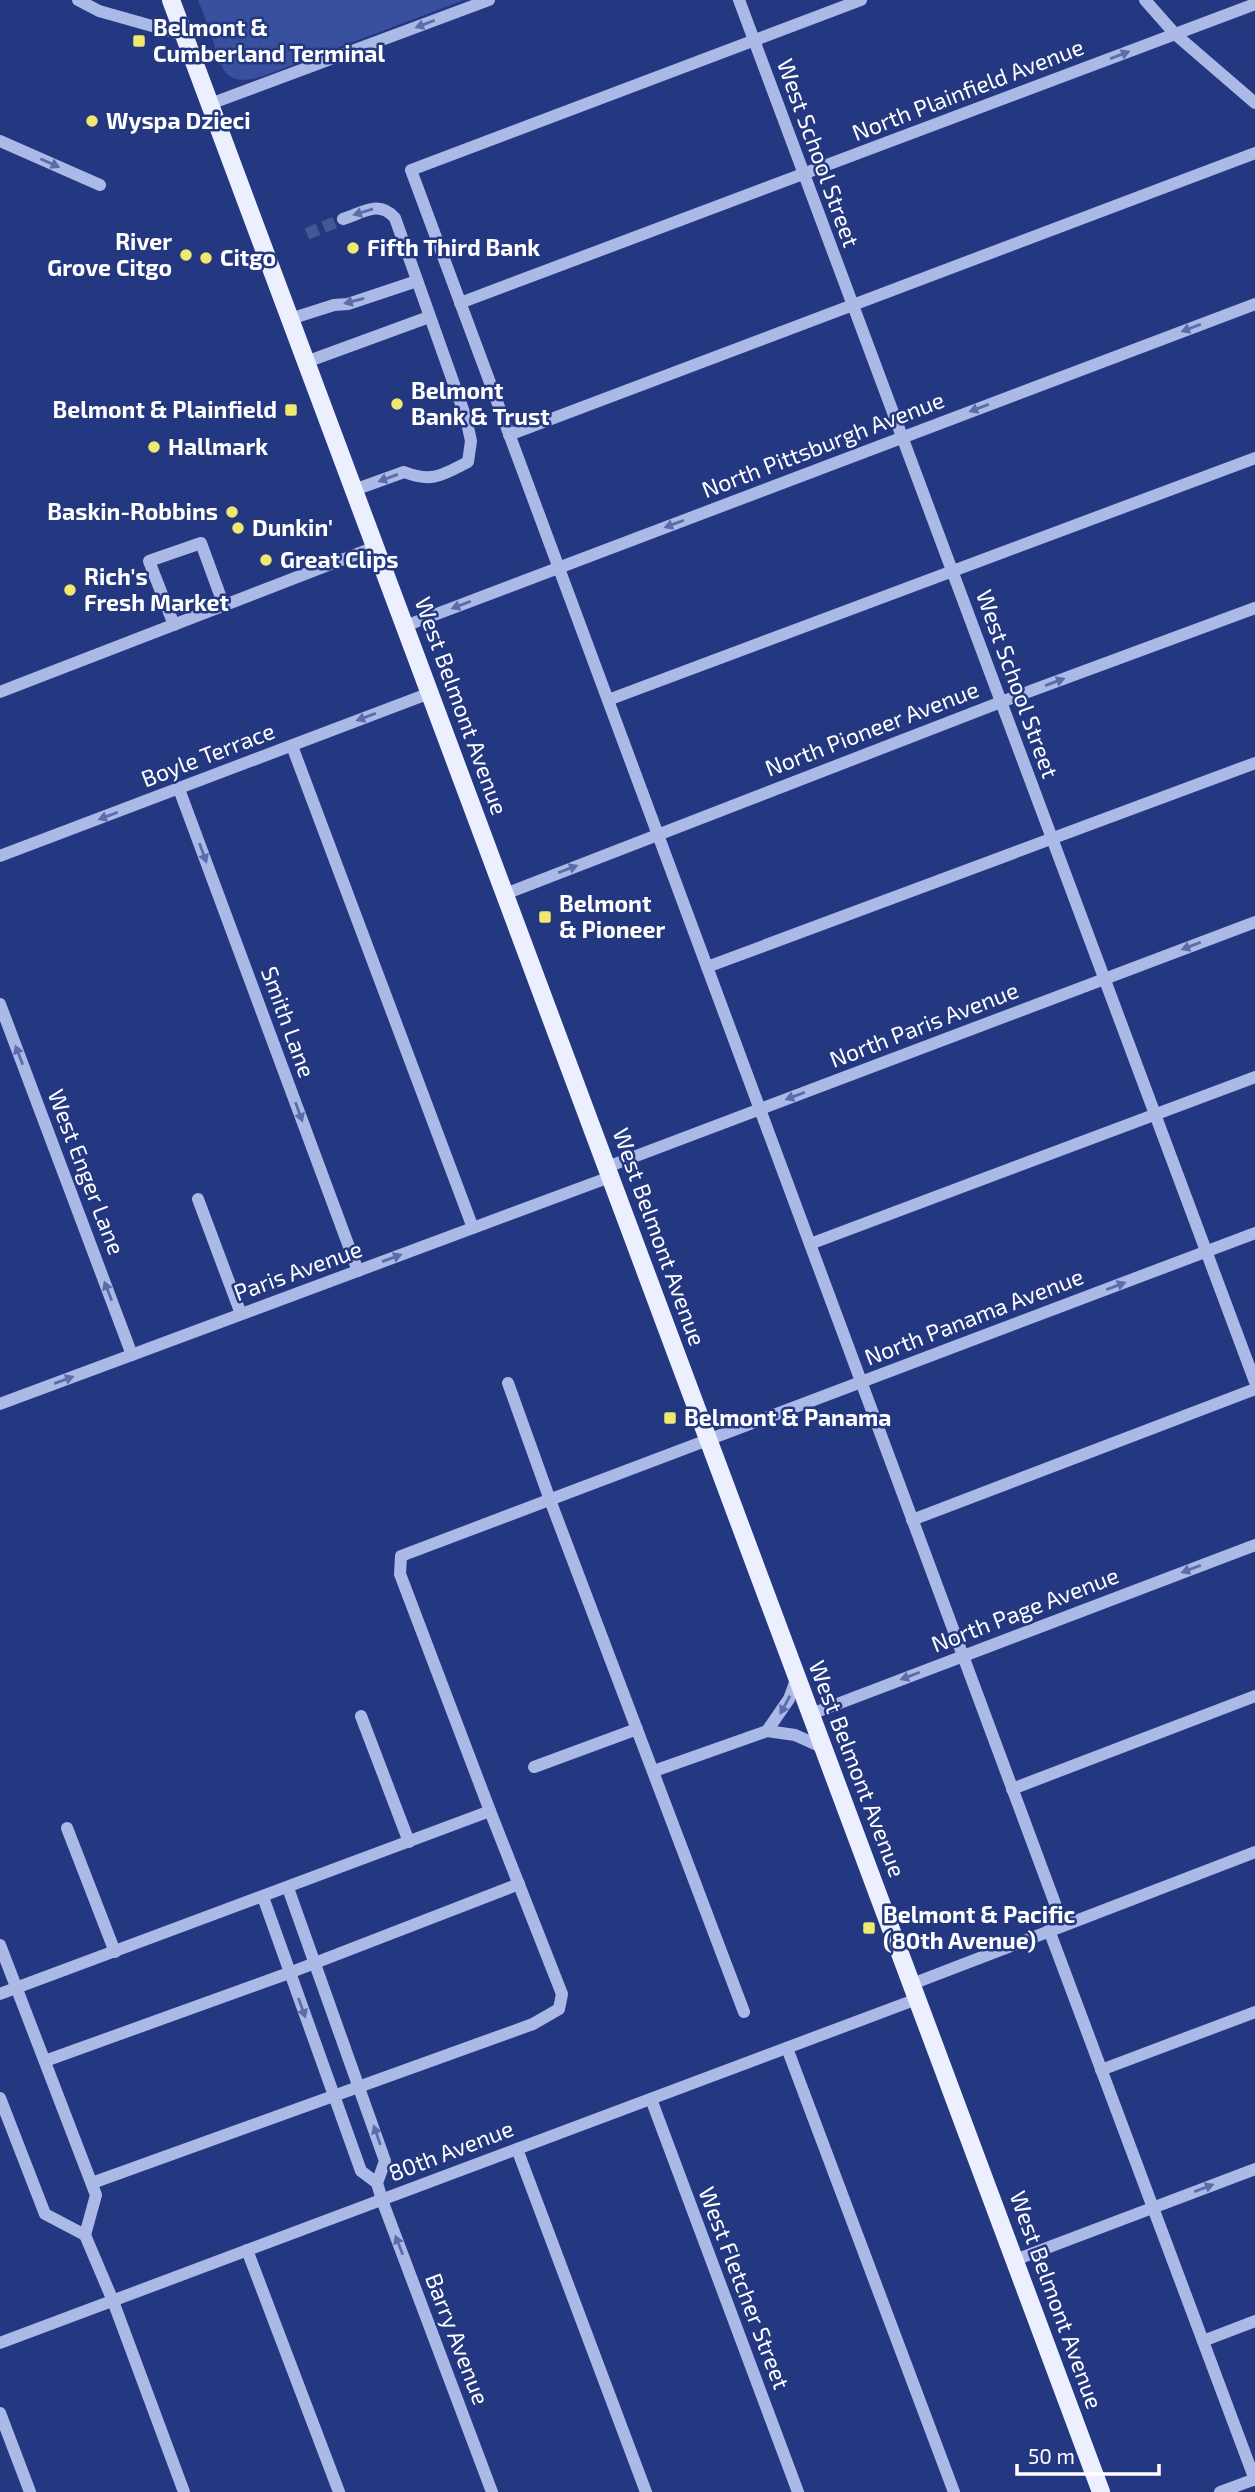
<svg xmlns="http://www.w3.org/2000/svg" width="1255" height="2492" font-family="'Exo 2',sans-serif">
<rect width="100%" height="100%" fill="#243881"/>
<path fill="#38509e" d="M 198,0 L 464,0 L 263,76 C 223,88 222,69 212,37 C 208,25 203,12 198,0 Z"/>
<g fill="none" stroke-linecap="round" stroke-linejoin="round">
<polyline stroke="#455694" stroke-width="12" stroke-dasharray="12 6" stroke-linecap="butt" points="307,234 343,219"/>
<g stroke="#abb9e7" stroke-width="12">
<polyline points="78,0 99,11 184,35"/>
<polyline points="739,0 1255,1382"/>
<polyline points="861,0 411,170 1063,1925"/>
<polyline points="1145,0 1175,34 1255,103"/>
<polyline points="210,104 489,0"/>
<polyline points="0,141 100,185"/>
<path d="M 343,219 C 364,212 379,200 395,218 L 466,418 L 471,441 L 468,462 C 442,475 433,483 404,472 L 354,490"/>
<polyline points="460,303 1255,4"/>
<polyline points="290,319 334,305 348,304 417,281"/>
<polyline points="306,362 429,317"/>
<polyline points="509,435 1255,153"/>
<polyline points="174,625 149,561 201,543 224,606"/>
<polyline points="405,626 1255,304"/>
<polyline points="0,692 375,547"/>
<polyline points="608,700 1255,458"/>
<polyline points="292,746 473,1228"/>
<polyline points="179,789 358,1271"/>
<polyline points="0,856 430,693"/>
<polyline points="505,894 1001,702 1255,608"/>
<polyline points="707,967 1255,763"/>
<polyline points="0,1004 132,1355"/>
<polyline points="607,1167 1255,922"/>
<polyline points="198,1199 241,1314"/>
<polyline points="810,1244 1255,1077"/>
<polyline points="508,1383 550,1500 744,2012"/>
<polyline points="0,1404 610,1177"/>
<polyline points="912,1520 1255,1389"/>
<polyline points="811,1714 1255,1545"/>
<polyline points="361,1716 409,1842"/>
<polyline points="767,1731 789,1699 797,1677"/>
<polyline points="534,1767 637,1729"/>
<polyline points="654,1771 767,1731 795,1735 824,1748"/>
<polyline points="1012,1789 1255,1696"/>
<polyline points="490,1811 400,1574 401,1556 1255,1233"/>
<polyline points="67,1828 115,1952"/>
<polyline points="288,1888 385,2161 377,2183 382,2200 492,2492"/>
<polyline points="263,1897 361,2171 377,2183"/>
<polyline points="1049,1930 1255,2480"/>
<polyline points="0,1945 96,2195 85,2235 45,2214 0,2098"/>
<polyline points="912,1984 1255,1852"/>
<polyline points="0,1994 490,1811 562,1994 559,2009 533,2024 92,2183"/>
<polyline points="787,2048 954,2492"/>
<polyline points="45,2061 289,1973 519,1884"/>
<polyline points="1101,2070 1255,2012"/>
<polyline points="651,2099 798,2492"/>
<polyline points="517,2149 646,2492"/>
<polyline points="85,2235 113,2301 184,2492"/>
<polyline points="247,2250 339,2492"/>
<polyline points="1015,2260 1255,2169"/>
<polyline points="1203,2341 1255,2321"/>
<polyline points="0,2343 917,1999"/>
<polyline points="0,2413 30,2492"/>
<polyline points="1220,2492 1255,2479"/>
</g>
<polyline stroke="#eceffd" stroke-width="18" points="171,0 1101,2492"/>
</g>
<defs><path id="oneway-solid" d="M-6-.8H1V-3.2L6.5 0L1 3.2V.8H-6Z" transform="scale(1.75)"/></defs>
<g fill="#5a6caa">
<use href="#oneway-solid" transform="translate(425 24) rotate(159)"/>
<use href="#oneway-solid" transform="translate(1120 55) rotate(-21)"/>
<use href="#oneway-solid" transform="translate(50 163) rotate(24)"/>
<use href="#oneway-solid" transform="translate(363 212) rotate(163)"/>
<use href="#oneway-solid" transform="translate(354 301) rotate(165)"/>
<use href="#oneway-solid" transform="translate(1191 328) rotate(159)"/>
<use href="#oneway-solid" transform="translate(979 408) rotate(159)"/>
<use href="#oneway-solid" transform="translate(388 478) rotate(160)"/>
<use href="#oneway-solid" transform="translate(674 524) rotate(159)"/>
<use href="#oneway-solid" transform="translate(461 605) rotate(159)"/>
<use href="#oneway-solid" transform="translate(1055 682) rotate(-20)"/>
<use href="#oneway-solid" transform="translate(366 717) rotate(159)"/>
<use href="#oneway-solid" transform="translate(108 816) rotate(159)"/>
<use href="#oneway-solid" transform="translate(203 853) rotate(70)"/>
<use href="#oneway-solid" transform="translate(568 869) rotate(-21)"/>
<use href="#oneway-solid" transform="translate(1191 946) rotate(159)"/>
<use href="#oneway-solid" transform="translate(19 1055) rotate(-111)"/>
<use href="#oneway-solid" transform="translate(795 1096) rotate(159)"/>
<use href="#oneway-solid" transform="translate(299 1112) rotate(70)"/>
<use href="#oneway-solid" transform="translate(392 1258) rotate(-20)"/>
<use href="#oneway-solid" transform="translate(1116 1286) rotate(-21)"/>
<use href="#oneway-solid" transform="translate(108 1291) rotate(-111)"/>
<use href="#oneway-solid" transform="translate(64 1380) rotate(-20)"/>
<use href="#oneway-solid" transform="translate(1191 1569) rotate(159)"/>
<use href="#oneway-solid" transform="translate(910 1676) rotate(159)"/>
<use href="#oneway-solid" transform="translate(785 1705) rotate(118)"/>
<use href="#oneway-solid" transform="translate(302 2008) rotate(70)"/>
<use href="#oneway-solid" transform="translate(377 2135) rotate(-109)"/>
<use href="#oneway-solid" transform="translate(1204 2188) rotate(-21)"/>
<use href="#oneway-solid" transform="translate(399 2245) rotate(-111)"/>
</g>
<g fill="#f1e86f" stroke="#243881" stroke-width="2.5">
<rect x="132" y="34" width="14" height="14" rx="3.5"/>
<circle cx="92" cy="121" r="7"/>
<circle cx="353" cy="248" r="7"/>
<circle cx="186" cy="255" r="7"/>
<circle cx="206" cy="258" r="7"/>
<circle cx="397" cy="404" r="7"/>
<rect x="284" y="403" width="14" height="14" rx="3.5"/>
<circle cx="154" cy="447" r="7"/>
<circle cx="232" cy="512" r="7"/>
<circle cx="238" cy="528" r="7"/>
<circle cx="266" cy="560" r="7"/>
<circle cx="70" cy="590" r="7"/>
<rect x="538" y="910" width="14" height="14" rx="3.5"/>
<rect x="663" y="1411" width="14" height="14" rx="3.5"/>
<rect x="862" y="1921" width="14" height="14" rx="3.5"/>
</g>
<g text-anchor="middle" stroke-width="5" stroke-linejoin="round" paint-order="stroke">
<g font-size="23" font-weight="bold" fill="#fff" stroke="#243881" text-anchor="start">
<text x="153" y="36">Belmont &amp;<tspan x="153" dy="26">Cumberland Terminal</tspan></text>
<text x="106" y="129">Wyspa Dzieci</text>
<text x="172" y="250" text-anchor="end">River<tspan x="172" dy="26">Grove Citgo</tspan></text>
<text x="367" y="256">Fifth Third Bank</text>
<text x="220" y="266">Citgo</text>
<text x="411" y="399">Belmont<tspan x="411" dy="26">Bank &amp; Trust</tspan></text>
<text x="277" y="418" text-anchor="end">Belmont &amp; Plainfield</text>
<text x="168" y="455">Hallmark</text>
<text x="218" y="520" text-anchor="end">Baskin-Robbins</text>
<text x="252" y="536">Dunkin'</text>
<text x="280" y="568">Great Clips</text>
<text x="84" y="585">Rich's<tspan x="84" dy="26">Fresh Market</tspan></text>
<text x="559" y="912">Belmont<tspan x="559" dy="26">&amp; Pioneer</tspan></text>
<text x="684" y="1426">Belmont &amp; Panama</text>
<text x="883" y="1923">Belmont &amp; Pacific<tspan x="883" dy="26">(80th Avenue)</tspan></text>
</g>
<g font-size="23" fill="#fff" stroke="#243881">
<text transform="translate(968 90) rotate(-21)" y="8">North Plainfield Avenue</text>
<text transform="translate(818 153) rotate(70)" y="8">West School Street</text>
<text transform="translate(823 445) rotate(-21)" y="8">North Pittsburgh Avenue</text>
<text transform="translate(1017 684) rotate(70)" y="8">West School Street</text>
<text transform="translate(461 706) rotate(70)" y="8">West Belmont Avenue</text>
<text transform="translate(872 729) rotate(-21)" y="8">North Pioneer Avenue</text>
<text transform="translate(208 755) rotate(-21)" y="8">Boyle Terrace</text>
<text transform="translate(288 1022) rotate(70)" y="8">Smith Lane</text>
<text transform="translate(924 1025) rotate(-21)" y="8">North Paris Avenue</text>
<text transform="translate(86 1172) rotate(69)" y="8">West Enger Lane</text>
<text transform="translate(659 1237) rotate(70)" y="8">West Belmont Avenue</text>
<text transform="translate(298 1271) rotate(-20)" y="8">Paris Avenue</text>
<text transform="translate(974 1317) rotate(-21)" y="8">North Panama Avenue</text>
<text transform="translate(1025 1610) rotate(-21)" y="8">North Page Avenue</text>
<text transform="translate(857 1769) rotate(69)" y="8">West Belmont Avenue</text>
<text transform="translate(451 2151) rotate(-21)" y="8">80th Avenue</text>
<text transform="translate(744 2288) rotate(69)" y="8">West Fletcher Street</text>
<text transform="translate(1056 2300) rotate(70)" y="8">West Belmont Avenue</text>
<text transform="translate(457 2339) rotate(69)" y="8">Barry Avenue</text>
</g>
</g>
<path d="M1017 2464v10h142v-10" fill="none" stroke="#ffffff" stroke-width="3.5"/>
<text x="1028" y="2464" font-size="21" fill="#ffffff" stroke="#243881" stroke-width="5" paint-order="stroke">50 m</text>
</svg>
